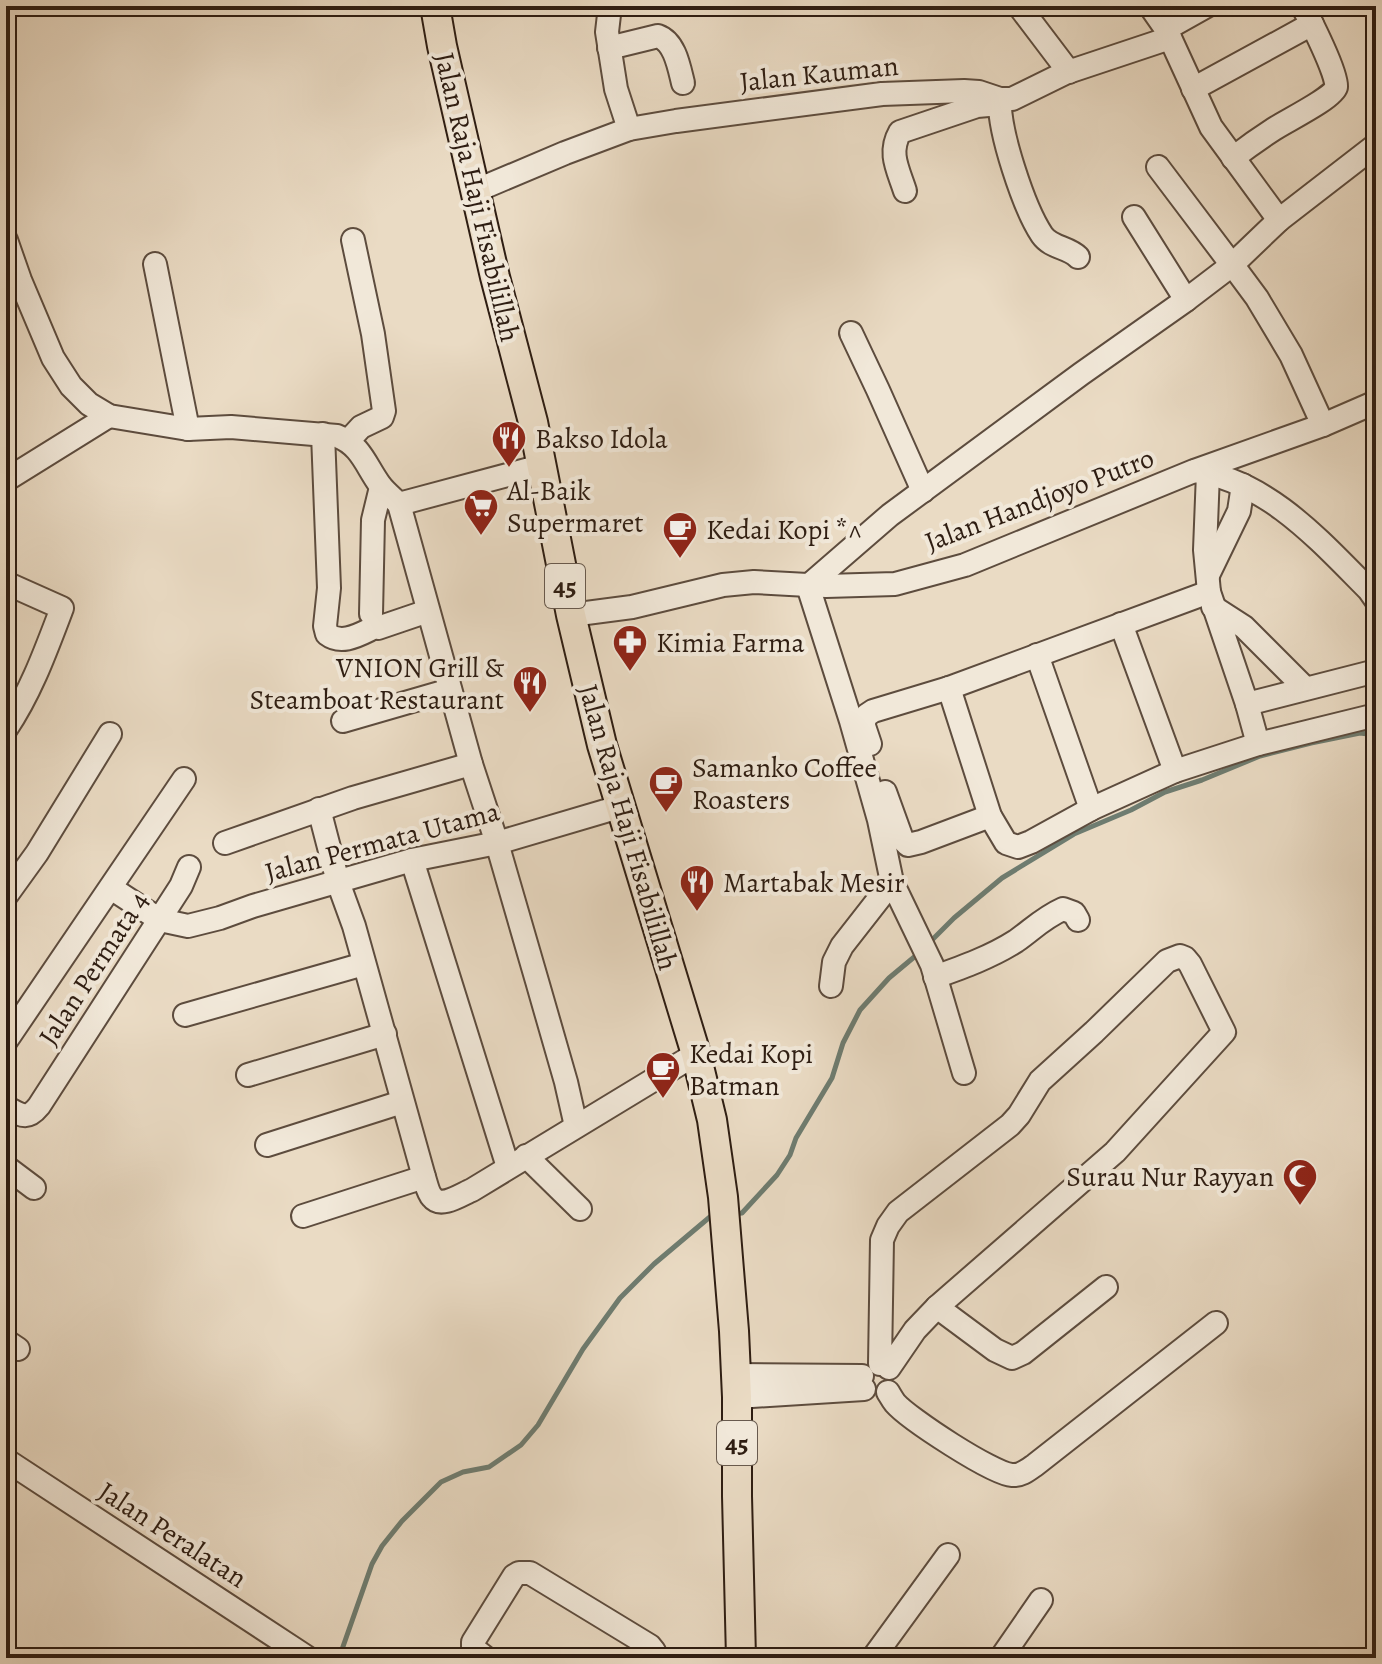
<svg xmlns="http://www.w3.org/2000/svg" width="1382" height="1664" font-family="Alegreya,serif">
<rect width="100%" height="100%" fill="#eadbc4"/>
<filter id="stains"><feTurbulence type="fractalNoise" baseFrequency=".0025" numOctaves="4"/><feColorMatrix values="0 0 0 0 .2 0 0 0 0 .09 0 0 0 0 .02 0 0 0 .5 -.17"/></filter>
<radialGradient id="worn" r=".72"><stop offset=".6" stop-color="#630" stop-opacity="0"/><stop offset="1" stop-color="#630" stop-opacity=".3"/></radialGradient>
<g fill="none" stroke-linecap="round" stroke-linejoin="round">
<g stroke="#6e7c70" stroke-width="5">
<polyline points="929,943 954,918 1002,878 1074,834 1131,810 1165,792 1202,780 1260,756 1311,743 1360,733 1376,735"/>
<polyline points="732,1214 742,1213 777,1175 790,1155 796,1138 832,1078 843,1043 860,1010 889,978 919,953"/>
<polyline points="339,1658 372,1564 382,1546 402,1521 441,1482 463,1472 489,1467 521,1445 538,1425 583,1349 620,1298 654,1264 711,1216 714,1216"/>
</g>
<g stroke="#5d4c3e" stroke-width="26">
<g id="minor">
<polyline points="610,6 607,32 616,89 629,129"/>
<polyline points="1019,6 1069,72"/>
<polyline points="1150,6 1166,29 1211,127 1279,220"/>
<polyline points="1166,29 1207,6"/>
<path d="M 609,48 L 658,36 C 675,42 679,67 683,83"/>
<polyline points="1193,89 1312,24"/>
<path d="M 1000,99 C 998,130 1024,208 1042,235 C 1051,248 1068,247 1078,257"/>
<path d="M 1233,158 C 1246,148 1260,138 1274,129 C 1286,121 1333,98 1336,87 C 1339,77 1309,17 1302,6"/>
<polyline points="1158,167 1232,265"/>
<polyline points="475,191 565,153 629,129 676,121 882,94 964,91 979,92 1000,99 1012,99 1065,73 1170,38"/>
<path d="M 905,191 C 898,169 888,153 900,132 L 977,106 L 1000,104"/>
<polyline points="1134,217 1186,300"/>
<path d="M 6,240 L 20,280 L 53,358 L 71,386 L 89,404 L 109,416 L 188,429 L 231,427 L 337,436 C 361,445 366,466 380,485 C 385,492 393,498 399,504 L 541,466"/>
<polyline points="155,264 188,429"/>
<polyline points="1237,271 1257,298 1291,355 1323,425"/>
<polyline points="851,333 878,390 923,491"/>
<path d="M 323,434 L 329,588 L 325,626 L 327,634 C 340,644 355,637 369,630"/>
<polyline points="349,440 361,427 382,417 384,411 373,334 353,240"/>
<path d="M 1195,471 C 1268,481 1320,541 1369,590 L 1376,600"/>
<polyline points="1208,473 1205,550 1209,592 1247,704 1258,744"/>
<polyline points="6,480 109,416"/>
<polyline points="399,504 471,764 497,843 537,981 566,1082 576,1126"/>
<polyline points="1208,575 1239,511 1243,485"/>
<path d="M 6,583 L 62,608 C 46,650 31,692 6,729"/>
<polyline points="1213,607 1244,627 1305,688"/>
<polyline points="371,614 373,520 381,487"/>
<polyline points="571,615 632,607 723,585 754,582 826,586 895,584 965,565 1194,471 1323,425 1376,402"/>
<polyline points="1121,624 1175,771"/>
<polyline points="378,628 428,611"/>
<polyline points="1037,655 1091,809"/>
<polyline points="949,688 990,816 1006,843 1018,847 1031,842 1091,809 1175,771 1258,744 1376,715"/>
<polyline points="1247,704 1376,671"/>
<polyline points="343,721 450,690"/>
<polyline points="870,744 863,723 867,715 873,711 949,688 1209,592"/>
<polyline points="885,792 902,839 908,845 921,842 990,816"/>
<path d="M 319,809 L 338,882 L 354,926 L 424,1177 C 426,1183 428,1193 432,1197 C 441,1209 462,1194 472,1190 L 696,1054"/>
<polyline points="225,843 353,798 471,764"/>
<polyline points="412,860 508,1167"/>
<polyline points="111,888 160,920 188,926 220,918 253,906 412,860 497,843 619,807"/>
<polyline points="6,896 37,853 110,734"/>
<path d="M 935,977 C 963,967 991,957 1016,941 C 1033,929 1043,918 1063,909 L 1074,913 L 1078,920"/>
<polyline points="831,986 834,962 842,946 892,882"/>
<polyline points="185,1015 364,964"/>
<polyline points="6,1041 184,779"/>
<polyline points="964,1073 932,965 892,882 879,820 851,721 808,586 890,515 1081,374 1186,300 1232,265 1279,220 1376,145"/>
<polyline points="248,1075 385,1034"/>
<path d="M 6,1107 C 21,1115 27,1121 39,1106 L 181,886 L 189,867"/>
<polyline points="267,1145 402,1102"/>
<polyline points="526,1156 580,1209"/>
<polyline points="6,1167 34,1188"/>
<polyline points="303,1216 424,1177"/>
<polyline points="937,1307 995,1350 1012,1358 1023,1353 1106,1287"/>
<polyline points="6,1341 18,1349"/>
<polyline points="880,1364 882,1240 888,1226 898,1212 1010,1125 1019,1115 1040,1081 1094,1032 1167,961 1180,956 1185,958 1190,964 1224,1032 1115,1152 937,1307 915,1330 889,1368"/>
<polyline points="736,1375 862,1376"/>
<path d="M 888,1392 C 891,1397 892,1399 895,1403 C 909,1419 993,1474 1012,1475 C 1021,1476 1028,1470 1035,1465 L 1216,1323"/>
<polyline points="737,1397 864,1389"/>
<polyline points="6,1460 308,1658"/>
<polyline points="486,1658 473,1648 473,1642 514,1576 519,1573 530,1573 650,1646 654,1651 655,1658"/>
<polyline points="873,1658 948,1555"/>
<polyline points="1001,1658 1041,1600"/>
</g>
</g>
<g stroke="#2e1d12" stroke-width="32">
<polyline id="major" points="435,6 442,46 495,277 533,422 571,615 602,745 696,1054 712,1120 723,1197 734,1331 737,1397 737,1496 741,1658"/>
</g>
<use href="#minor" stroke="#f1e8d9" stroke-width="22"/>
<use href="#major" stroke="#eadbc4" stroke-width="28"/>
</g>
<defs>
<g id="restaurant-pin" transform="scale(1.8)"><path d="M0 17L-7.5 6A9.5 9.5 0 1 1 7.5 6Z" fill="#8f2418" stroke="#f1e8d9"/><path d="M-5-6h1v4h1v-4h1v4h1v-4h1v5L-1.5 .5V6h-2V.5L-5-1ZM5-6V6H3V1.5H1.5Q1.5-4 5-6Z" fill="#fff"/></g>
<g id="supermarket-pin" transform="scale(1.8)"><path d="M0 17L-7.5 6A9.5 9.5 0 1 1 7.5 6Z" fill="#8f2418" stroke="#f1e8d9"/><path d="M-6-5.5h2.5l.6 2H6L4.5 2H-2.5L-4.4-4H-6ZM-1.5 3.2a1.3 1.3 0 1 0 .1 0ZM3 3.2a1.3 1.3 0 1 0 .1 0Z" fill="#fff"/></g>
<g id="cafe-pin" transform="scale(1.8)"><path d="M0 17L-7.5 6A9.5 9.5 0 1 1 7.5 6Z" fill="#8f2418" stroke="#f1e8d9"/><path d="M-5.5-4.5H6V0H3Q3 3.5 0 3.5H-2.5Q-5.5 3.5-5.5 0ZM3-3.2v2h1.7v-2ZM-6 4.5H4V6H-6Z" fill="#fff"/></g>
<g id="pharmacy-pin" transform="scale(1.8)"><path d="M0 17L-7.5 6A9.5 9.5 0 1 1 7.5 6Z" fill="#8f2418" stroke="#f1e8d9"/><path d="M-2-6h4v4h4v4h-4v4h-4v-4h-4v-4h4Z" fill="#fff"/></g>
<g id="mosque-pin" transform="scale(1.8)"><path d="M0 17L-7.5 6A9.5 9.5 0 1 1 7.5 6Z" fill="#8f2418" stroke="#f1e8d9"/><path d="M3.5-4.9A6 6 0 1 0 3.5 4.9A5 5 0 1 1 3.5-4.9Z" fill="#fff"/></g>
</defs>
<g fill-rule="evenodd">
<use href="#restaurant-pin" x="509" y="438"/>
<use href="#supermarket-pin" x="481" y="506"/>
<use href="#cafe-pin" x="680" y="529"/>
<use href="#pharmacy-pin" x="630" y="642"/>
<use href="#restaurant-pin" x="530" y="683"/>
<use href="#cafe-pin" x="666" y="783"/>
<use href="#restaurant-pin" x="697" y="882"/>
<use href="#cafe-pin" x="663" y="1069"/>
<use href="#mosque-pin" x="1300" y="1176"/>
</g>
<g text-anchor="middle" stroke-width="8" stroke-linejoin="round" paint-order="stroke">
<g fill="#f1e8d9" stroke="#685a4e" stroke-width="2">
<rect x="545" y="564" width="40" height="44" rx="6"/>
<rect x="717" y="1421" width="40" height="44" rx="6"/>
</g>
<g font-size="26" font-weight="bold" fill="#2e1d12">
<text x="565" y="595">45</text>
<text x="737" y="1452">45</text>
</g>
<g font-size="28" fill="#2e1d12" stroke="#f1e8d9">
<text transform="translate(819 73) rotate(-6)" y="10">Jalan Kauman</text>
<text transform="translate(478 197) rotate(77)" y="10">Jalan Raja Haji Fisabilillah</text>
<text transform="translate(1039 499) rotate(-21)" y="10">Jalan Handjoyo Putro</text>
<text transform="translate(629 827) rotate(74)" y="10">Jalan Raja Haji Fisabilillah</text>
<text transform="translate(382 841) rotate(-15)" y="10">Jalan Permata Utama</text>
<text transform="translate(93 968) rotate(-57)" y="10">Jalan Permata 4</text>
<text transform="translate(173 1534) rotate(33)" y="10">Jalan Peralatan</text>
</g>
<g font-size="28" fill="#2e1d12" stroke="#f1e8d9" text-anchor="start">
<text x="535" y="448">Bakso Idola</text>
<text x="507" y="500">Al-Baik<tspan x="507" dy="32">Supermaret</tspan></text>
<text x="706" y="539">Kedai Kopi *^</text>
<text x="656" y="652">Kimia Farma</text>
<text x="504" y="677" text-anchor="end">VNION Grill &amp;<tspan x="504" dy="32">Steamboat Restaurant</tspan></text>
<text x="692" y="777">Samanko Coffee<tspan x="692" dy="32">Roasters</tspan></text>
<text x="723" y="892">Martabak Mesir</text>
<text x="689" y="1063">Kedai Kopi<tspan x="689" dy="32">Batman</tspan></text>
<text x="1274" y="1186" text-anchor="end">Surau Nur Rayyan</text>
</g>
</g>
<rect width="1382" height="1664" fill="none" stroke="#eadbc4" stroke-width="32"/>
<rect x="8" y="8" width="1366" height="1648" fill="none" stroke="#2e1d12" stroke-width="4"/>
<rect x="16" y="16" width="1350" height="1632" fill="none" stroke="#2e1d12" stroke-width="2"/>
<rect width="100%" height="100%" filter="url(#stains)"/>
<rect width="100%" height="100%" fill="url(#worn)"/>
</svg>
